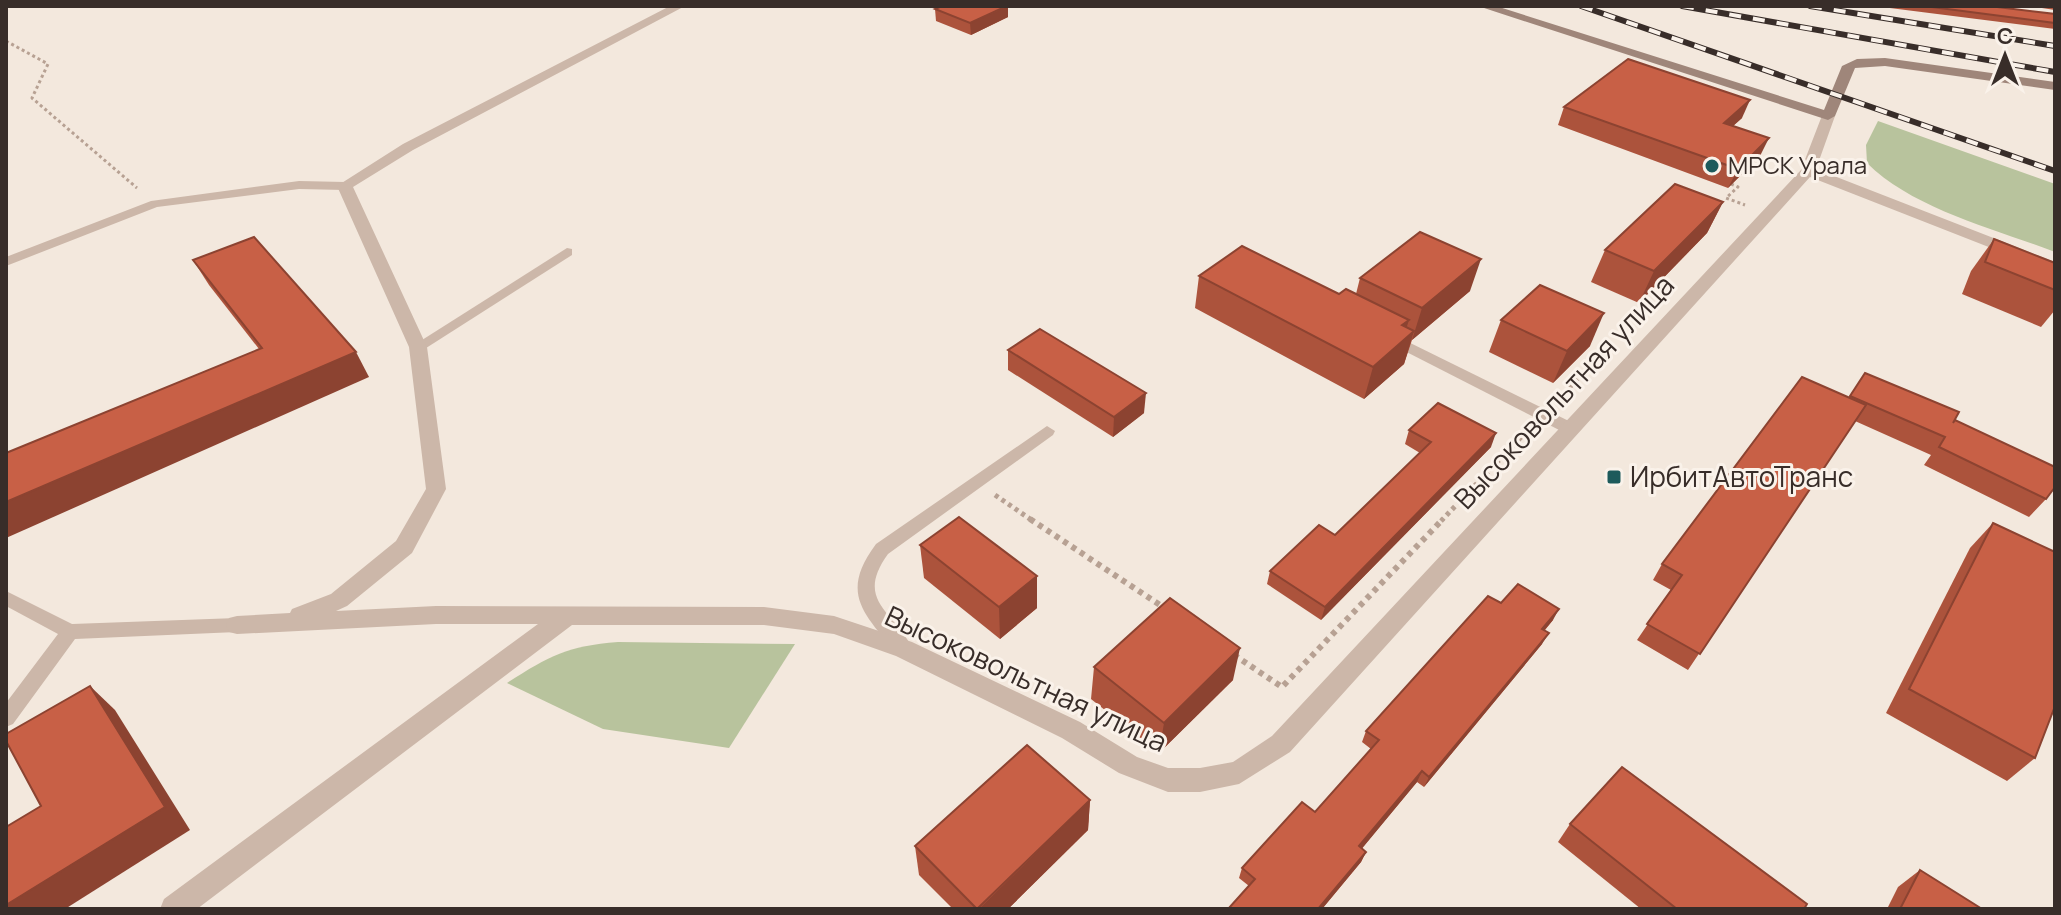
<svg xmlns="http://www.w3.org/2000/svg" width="2061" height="915" font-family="Manrope,sans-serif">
<rect width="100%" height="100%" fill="#f3e8dd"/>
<g fill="#b8c39d">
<path d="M 1878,121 L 2055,184 L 2055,252 C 1995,229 1913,209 1867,163 L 1866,145 Z"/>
<path d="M 618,642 L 795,644 L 729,748 L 603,729 L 507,683 C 549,656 567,646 618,642 Z"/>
</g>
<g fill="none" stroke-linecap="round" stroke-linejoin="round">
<g stroke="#b7a193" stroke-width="3" stroke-dasharray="3 3" stroke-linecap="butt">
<polyline points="6,41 48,64 32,98 137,188"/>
<polyline points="1731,184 1738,187 1726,198 1745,205"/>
</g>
<g stroke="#b7a193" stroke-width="5" stroke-dasharray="4 4" stroke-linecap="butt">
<polyline points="1558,399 1601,355"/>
<polyline points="995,495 1033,521"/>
<polyline points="1441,521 1526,432"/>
</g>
<g stroke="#b7a193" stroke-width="6" stroke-dasharray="5 5" stroke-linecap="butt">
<polyline points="1030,519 1166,609"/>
<polyline points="1234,655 1282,687 1443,519"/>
</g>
<g fill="#ccb7a9" fill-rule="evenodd">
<polygon points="299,181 345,182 351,186 345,190 299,189 157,207 6,266 6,257 151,201"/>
<polygon points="567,248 572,249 572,255 423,350 418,352 411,347"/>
<polygon points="1390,333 1577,425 1579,429 1577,433 1565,433 1385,341 1383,338"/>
<path d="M 1047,426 L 1055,431 L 1053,435 L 888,554 C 854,601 894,611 913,649 L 911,654 L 904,657 L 897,654 C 864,613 839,594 876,544 Z"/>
<polygon points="6,591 72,624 237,618 243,620 246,625 243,630 237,632 75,639 13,724 6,727 6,703 58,634 6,606"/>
</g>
<polygon fill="#ccb7a9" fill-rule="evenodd" points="670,6 685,6 413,150 353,187 427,347 446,489 412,553 347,606 336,611 436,606 764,607 834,616 912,642 1080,722 1137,757 1168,768 1200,768 1233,762 1272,736 1801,170 1823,113 1835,116 1816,169 2055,262 2055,273 1810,177 1290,752 1239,784 1200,792 1168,792 1119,773 1062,738 896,656 834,634 764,625 572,625 197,909 160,909 164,899 538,624 436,624 237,634 229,632 226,625 229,618 237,616 290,613 292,609 331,594 396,541 426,489 409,347 337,186 403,144"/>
<polygon fill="#9f867a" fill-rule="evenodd" points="1478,6 1496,6 1824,110 1842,66 1857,59 1885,58 2055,82 2055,90 1885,66 1855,68 1835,116 1828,120"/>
<g stroke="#382d29" stroke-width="6">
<g id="rail">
<polyline points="1581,6 2055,171"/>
<polyline points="1682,6 2055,72"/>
<polyline points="1810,6 2055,46"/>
</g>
</g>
<use href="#rail" stroke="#faf2ea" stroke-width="4" stroke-dasharray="12" stroke-linecap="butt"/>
</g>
<g fill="#ac533c">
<polygon points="1874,6 1989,6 2055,15 2055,29"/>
<polygon points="2029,6 2055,6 2055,10"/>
<polygon points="935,9 1008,17 971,35 936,21"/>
<polygon points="1564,107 1742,118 1733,126 1760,156 1728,188 1558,125"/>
<polygon points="1723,202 1707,233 1639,303 1591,282 1605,250"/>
<polygon points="1994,239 2055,263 2055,310 2041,327 1962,294 1971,271"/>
<polygon points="193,260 369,377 259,349 209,285"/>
<polygon points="1199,276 1339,294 1356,294 1360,278 1470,291 1412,340 1404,364 1364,399 1195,308"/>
<polygon points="1501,320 1590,346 1553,383 1489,352"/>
<polygon points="1008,350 1144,413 1113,437 1008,370"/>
<polygon points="1865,373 1954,421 2046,499 2029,517 1924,465 1931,455 1855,421 1688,670 1637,640 1671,590 1653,580 1662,564 1849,397"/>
<polygon points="1409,430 1491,447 1321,620 1267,584 1270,571 1335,535 1420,453 1405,444"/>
<polygon points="1993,523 2035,758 2007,781 1886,713 1970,548"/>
<polygon points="920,545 1037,608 1000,639 924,578"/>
<polygon points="1501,603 1553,620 1545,630 1542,644 1424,787 1417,782 1362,848 1366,852 1361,862 1322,909 1228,909 1249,886 1239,878 1242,868 1315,812 1371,749 1362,742 1366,731"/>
<polygon points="1094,667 1233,680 1159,753 1091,699"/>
<polygon points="1090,800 1088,830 1008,909 953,909 919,875 915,846"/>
<polygon points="1570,824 1804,909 1641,909 1558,842"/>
<polygon points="1920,870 1982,909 1887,909 1898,887"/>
</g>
<g fill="#8c4331">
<polygon points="1008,6 1008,17 971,35 970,23"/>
<polygon points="1750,100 1742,118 1716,141 1724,123"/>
<polygon points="1769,138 1760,156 1728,188 1738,169"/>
<polygon points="1723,202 1707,233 1639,303 1654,271"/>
<polygon points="1481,259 1470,291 1412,340 1422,308"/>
<polygon points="1604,313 1590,346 1553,383 1567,351"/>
<polygon points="1409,320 1402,342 1414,331 1404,364 1364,399 1373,367 1402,325"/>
<polygon points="356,352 369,377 6,538 6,502"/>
<polygon points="1146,393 1144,413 1113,437 1114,417"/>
<polygon points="1496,433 1491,447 1321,620 1325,607"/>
<polygon points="1037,576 1037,608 1000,639 999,607"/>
<polygon points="1559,609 1553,620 1536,640 1542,629"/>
<polygon points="1549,633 1542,644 1424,787 1429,777"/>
<polygon points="1240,648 1233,680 1159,753 1164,723"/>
<polygon points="90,686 115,710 190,830 65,909 6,909 6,905"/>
<polygon points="1422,771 1417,782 1355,857 1359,846"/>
<polygon points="1090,800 1088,830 1008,909 979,909"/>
<polygon points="1366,852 1361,862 1322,909 1318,909"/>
</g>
<g fill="#c86046" stroke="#8c4331" stroke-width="2">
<polygon points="942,6 1007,6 970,23 935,9"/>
<polygon points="1924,6 1989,6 2055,14 2055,23"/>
<polygon points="1628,59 1750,100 1724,123 1769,138 1738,169 1564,107"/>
<polygon points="1675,184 1723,202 1654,271 1605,250"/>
<polygon points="1420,232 1481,259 1422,308 1360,278"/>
<polygon points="254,237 356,352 6,502 6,453 262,348 193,260"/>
<polygon points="1994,239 2055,263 2055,290 1985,262"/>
<polygon points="1242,246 1339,294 1346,289 1409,320 1402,325 1414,331 1373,367 1199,276"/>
<polygon points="1540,285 1604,313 1567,351 1501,320"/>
<polygon points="1040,329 1146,393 1114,417 1008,350"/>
<polygon points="1865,373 1959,412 1953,423 1955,420 2055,467 2055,487 2046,499 1939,447 1945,437 1850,396"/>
<polygon points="1802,377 1866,405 1700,654 1647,624 1682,575 1662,564"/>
<polygon points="1438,403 1496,433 1325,607 1270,571 1319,525 1335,535 1431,442 1409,430"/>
<polygon points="959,517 1037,576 999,607 920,545"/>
<polygon points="1993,523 2055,552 2055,706 2035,758 1909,689"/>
<polygon points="1518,584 1559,609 1542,629 1549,633 1429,777 1422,771 1359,846 1366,852 1318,909 1228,909 1255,879 1242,868 1302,802 1315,812 1379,740 1366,731 1488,596 1501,603"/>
<polygon points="1170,598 1240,648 1164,723 1094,667"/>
<polygon points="90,686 165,807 6,905 6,827 41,806 6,741 6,734"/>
<polygon points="1027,745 1090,800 977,909 915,846"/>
<polygon points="1622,767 1807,904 1804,909 1677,909 1570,824"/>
<polygon points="1920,870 1982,909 1900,909"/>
</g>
<g fill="#1d5a5b" stroke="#faf2ea" stroke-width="3">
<circle cx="1712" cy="166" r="8"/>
<rect x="1606" y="469" width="16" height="16" rx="4"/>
</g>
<g text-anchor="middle" stroke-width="6" stroke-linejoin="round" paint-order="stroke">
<g font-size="24" fill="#382d29" stroke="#faf2ea" text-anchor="start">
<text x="1728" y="174">МРСК Урала</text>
</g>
<g font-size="28" fill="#382d29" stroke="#faf2ea">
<text transform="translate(1564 392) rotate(-47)" y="10">Высоковольтная улица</text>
<text transform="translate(1026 679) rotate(25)" y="10">Высоковольтная улица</text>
</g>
<g font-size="28" fill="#382d29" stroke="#faf2ea" text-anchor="start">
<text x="1630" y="487">ИрбитАвтоТранс</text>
</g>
</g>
<rect width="2061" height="915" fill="none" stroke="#382d29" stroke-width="16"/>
<g transform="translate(2005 56)" stroke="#faf2ea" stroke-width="6" paint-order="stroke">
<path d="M0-6L14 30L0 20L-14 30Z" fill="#382d29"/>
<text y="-12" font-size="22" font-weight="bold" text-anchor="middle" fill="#382d29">С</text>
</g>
</svg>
